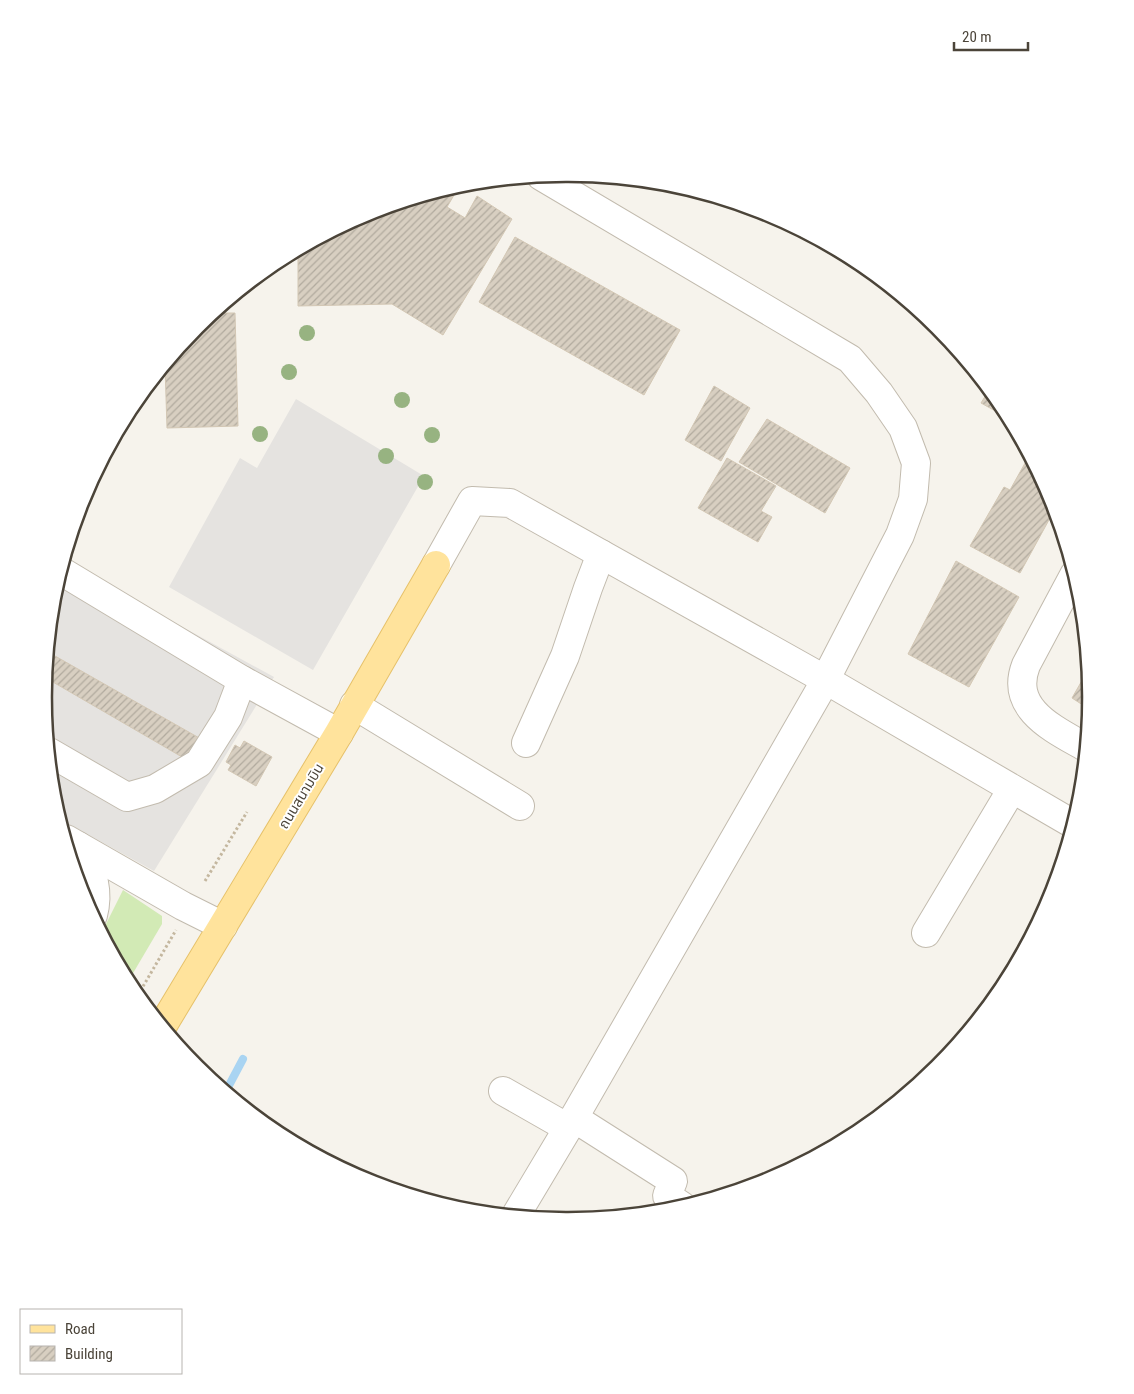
<svg xmlns="http://www.w3.org/2000/svg" width="1134" height="1394" font-family="'Roboto Condensed','Noto Sans Thai',sans-serif">
<defs>
<pattern id="building-hatch" width="6" height="6" patternUnits="userSpaceOnUse" patternTransform="scale(1.25)"><rect width="6" height="6" fill="#d8cfc1"/><path d="M-1 1l2-2M0 6l6-6M5 7l2-2" fill="none" stroke="#b1aa9e"/></pattern>
</defs>
<rect width="100%" height="100%" fill="#f6f3ec"/>
<polygon fill="#d2eab5" points="123,890 162,916 162,924 129,980 102,932"/>
<g fill="#e5e3e0">
<polygon points="296,399 424,476 313,670 169,587 240,458 257,468"/>
<polygon points="64,562 274,677 154,871 60,819 54,799 44,697 54,595"/>
</g>
<g fill="none" stroke-linecap="round" stroke-linejoin="round">
<polyline stroke="#a9d4f2" stroke-width="8" points="226,1091 243,1059"/>
</g>
<g fill="url(#building-hatch)" stroke="#d3c7b4">
<polygon points="453,187 457,190 447,207 465,218 477,196 512,219 443,335 392,304 298,306 298,250 367,213"/>
<polygon points="515,237 680,330 644,395 479,302"/>
<polygon points="214,313 235,313 238,426 167,428 165,366 197,327"/>
<polygon points="714,386 750,408 721,461 685,440"/>
<polygon points="989,390 1002,407 1008,418 981,403"/>
<polygon points="767,419 850,468 825,513 739,462"/>
<polygon points="1029,456 1051,497 1058,523 1050,518 1020,573 970,546 1004,487 1010,490"/>
<polygon points="727,458 776,486 761,511 772,517 758,542 698,508"/>
<polygon points="956,561 1019,597 969,687 908,654"/>
<polygon points="48,652 201,739 189,761 46,678"/>
<polygon points="1088,670 1090,697 1089,709 1072,698"/>
<polygon points="244,741 272,757 256,786 228,770 231,765 226,762 235,745 240,748"/>
</g>
<g fill="none" stroke-linecap="round" stroke-linejoin="round">
<g stroke="#c2bbae" stroke-width="30">
<g id="minor">
<polyline points="436,565 472,501 510,503 826,680 1073,824"/>
<polyline points="61,571 242,680 339,733"/>
<path d="M 1074,575 L 1026,665 C 1009,709 1054,729 1085,747"/>
<polyline points="354,705 520,806"/>
<polyline points="526,743 565,656 588,588 601,554"/>
<polyline points="49,752 127,797 155,789 199,763 228,717 242,680"/>
<polyline points="66,839 183,906 223,926"/>
<path d="M 78,846 C 92,867 100,889 93,915"/>
<polyline points="926,933 1012,789"/>
<polyline points="503,1091 568,1128"/>
<polyline points="574,1118 673,1181 667,1196 682,1206"/>
<polyline points="516,1215 568,1128 820,690 900,535 913,499 916,463 903,428 879,393 850,359 541,176"/>
</g>
</g>
<g stroke="#e6c16a" stroke-width="30">
<polyline id="major" points="163,1025 339,733 436,565"/>
</g>
<g stroke="#c4b79f" stroke-width="3" stroke-dasharray="2.5 2.5" stroke-linecap="butt">
<polyline points="205,881 247,812"/>
<polyline points="138,995 176,930"/>
</g>
<use href="#minor" stroke="#fff" stroke-width="28"/>
<use href="#major" stroke="#ffe39c" stroke-width="28"/>
</g>
<g fill="#97b381">
<circle cx="307" cy="333" r="8"/>
<circle cx="289" cy="372" r="8"/>
<circle cx="402" cy="400" r="8"/>
<circle cx="260" cy="434" r="8"/>
<circle cx="432" cy="435" r="8"/>
<circle cx="386" cy="456" r="8"/>
<circle cx="425" cy="482" r="8"/>
</g>
<g text-anchor="middle" stroke-width="4" stroke-linejoin="round" paint-order="stroke">
<g font-size="14" fill="#4b4439" stroke="#fff">
<text transform="translate(301 796) rotate(-59)" y="5">ถนนสนามบิน</text>
</g>
</g>
<path d="M0 0H1134V1394H0ZM566 182H568A514 514 0 0 1 1082 696V698A514 514 0 0 1 568 1212H566A514 514 0 0 1 52 698V696A514 514 0 0 1 566 182Z" fill="#fff" fill-rule="evenodd"/>
<path fill="none" stroke="#4b4439" stroke-width="2.5" d="M566 182H568A514 514 0 0 1 1082 696V698A514 514 0 0 1 568 1212H566A514 514 0 0 1 52 698V696A514 514 0 0 1 566 182Z"/>
<rect x="20" y="1309" width="162" height="65" fill="#ffffff" stroke="#b7b4b0"/>
<rect x="30" y="1325" width="25" height="8" fill="#ffe39c" stroke="#b7b4b0"/>
<text x="65" y="1334" font-size="15" fill="#4b4439">Road</text>
<rect x="30" y="1346" width="25" height="15" fill="url(#building-hatch)" stroke="#b7b4b0"/>
<text x="65" y="1359" font-size="15" fill="#4b4439">Building</text>
<path d="M954 42v8h74v-8" fill="none" stroke="#4b4439" stroke-width="2.5"/>
<text x="962" y="42" font-size="15" fill="#4b4439" stroke="#ffffff" stroke-width="4" paint-order="stroke">20 m</text>
</svg>
